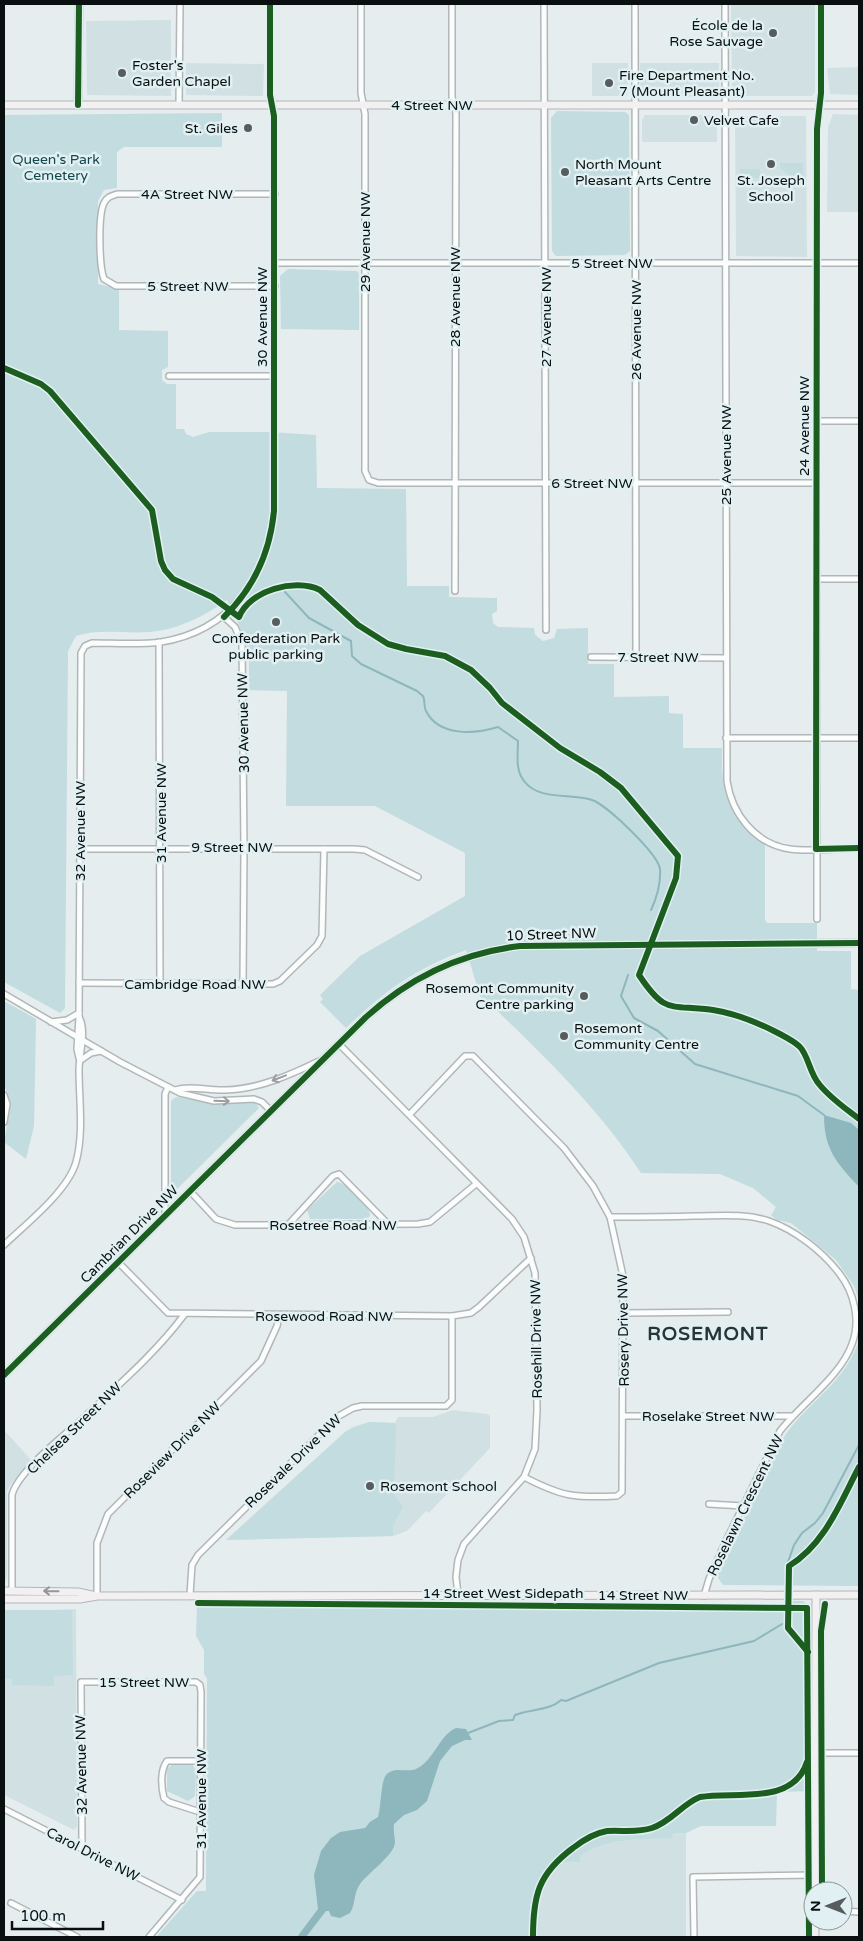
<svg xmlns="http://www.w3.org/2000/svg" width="863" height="1941" font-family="'Varela Round',sans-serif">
<rect width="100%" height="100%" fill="#e5edee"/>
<g fill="#d1e1e3">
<polygon points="731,4 815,4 815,92 812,96 732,96"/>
<polygon points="171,20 171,96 87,95 86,21"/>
<polygon points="186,63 264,64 263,96 186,95"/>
<polygon points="592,63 628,63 628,93 626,96 592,96"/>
<polygon points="640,63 719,63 719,92 716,97 642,96 640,92"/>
<polygon points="859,67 859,95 830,94 827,68"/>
<polygon points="833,114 859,115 859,212 827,212 828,127"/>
<polygon points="645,115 717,115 717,142 642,142 642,120"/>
<polygon points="735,116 806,116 807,257 736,256"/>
<polygon points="453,1410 487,1414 490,1416 490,1448 429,1513 426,1511 407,1531 393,1536 226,1540 352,1427 369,1422 395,1423 398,1417 433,1417"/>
<polygon points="4,1430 32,1461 10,1485 7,1491 7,1578 4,1583"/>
<polygon points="76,1609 77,1827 74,1830 4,1795 4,1612"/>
<polygon points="686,1833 686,1937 534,1937 536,1903 541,1889 556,1863 579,1862 579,1856 599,1844"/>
</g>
<g fill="#c3dce0">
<polygon points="557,111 625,112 629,115 630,251 625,255 556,256 552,251 551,118"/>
<path d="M 222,113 L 222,147 L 124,147 L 117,152 L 117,188 L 104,190 L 98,201 L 98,284 L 119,289 L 119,330 L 168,331 L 168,367 L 162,370 L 162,380 L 167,384 L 176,384 L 176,429 L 184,429 L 186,434 L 193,437 L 209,432 L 270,432 L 316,435 L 317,488 L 406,489 L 407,586 L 449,586 L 449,597 L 497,598 L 497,611 L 492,614 L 493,623 L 498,627 L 534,628 L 535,635 L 543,641 L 554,638 L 557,629 L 588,628 L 588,664 L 614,664 L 614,697 L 669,696 L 669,713 L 683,714 L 683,748 L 722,748 C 721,793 727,816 765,843 L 765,920 L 767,923 L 817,923 L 817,951 L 851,951 L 851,989 L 859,990 L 859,1301 L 854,1286 L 836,1260 L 791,1223 L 777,1220 L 771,1215 L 776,1207 L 753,1188 L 720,1174 L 641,1173 C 599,1108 541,1053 486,1000 L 481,999 L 466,950 C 413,970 386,990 346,1028 L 320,1002 L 323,999 L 320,995 L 360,956 L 465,896 L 465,853 L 375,806 L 286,806 L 287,691 L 249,690 L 249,655 L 235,614 L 227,600 C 205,616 177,630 149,632 C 125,634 99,628 76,636 L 68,651 L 65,1008 L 60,1013 L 4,982 L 4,115 Z"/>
<polygon points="780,163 803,163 803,182 798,182 780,168"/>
<rect x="740" y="169" width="20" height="9"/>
<polygon points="288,269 357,271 359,274 359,330 281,329 280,276"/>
<polygon points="4,1001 36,1019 34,1126 26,1159 4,1142 11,1104 4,1084"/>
<polygon points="176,1097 214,1104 255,1102 259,1108 171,1195 171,1101"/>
<path d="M 337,1182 C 347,1183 371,1206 370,1216 L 366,1219 L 310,1219 L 307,1210 Z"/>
<path d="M 859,1339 L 859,1586 L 723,1585 L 716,1575 L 784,1437 C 807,1402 847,1382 859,1339 Z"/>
<polygon points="369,1422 395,1423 396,1426 394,1494 403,1507 393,1526 393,1536 226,1540 346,1431"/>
<path d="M 786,1601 L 803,1601 L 812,1608 L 811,1791 L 777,1792 L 776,1826 L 701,1826 L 686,1833 L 673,1834 L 672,1838 C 640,1840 607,1837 580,1856 L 580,1862 L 556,1863 C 538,1893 536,1902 534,1937 L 156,1937 L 197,1891 L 206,1891 L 207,1678 L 204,1674 L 204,1650 L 196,1636 L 197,1605 L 786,1606 Z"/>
<polygon points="4,1610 72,1610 73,1675 54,1676 54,1686 12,1685 12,1679 4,1679"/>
<polygon points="173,1764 193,1765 196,1771 195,1796 188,1801 167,1791 167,1769"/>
</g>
<g fill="#8db7bc">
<path d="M 824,1115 L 851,1123 L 859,1130 L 859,1187 C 837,1163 824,1150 824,1115 Z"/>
<path d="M 456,1728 L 466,1729 L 472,1740 L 465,1740 L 452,1746 L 440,1761 L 427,1801 L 417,1810 L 404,1815 L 394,1824 C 393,1831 395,1837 395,1843 C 394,1855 368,1873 360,1884 C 353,1894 356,1904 350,1913 L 340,1918 L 331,1916 L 329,1911 L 326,1911 L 306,1937 L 297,1937 L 318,1909 L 314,1875 L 321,1851 L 331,1838 L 340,1832 L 365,1828 L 370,1822 L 378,1817 C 381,1808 381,1781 386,1775 C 394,1766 407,1773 416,1769 C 434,1761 439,1735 456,1728 Z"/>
</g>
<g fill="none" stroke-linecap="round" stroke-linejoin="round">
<g stroke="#8db7bc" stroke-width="2">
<path d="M 285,592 L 309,618 L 351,641 L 352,656 L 361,664 L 417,691 L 423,696 C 425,700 424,708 426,711 C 439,737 475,734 498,727 L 518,741 C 518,754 515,770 524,781 C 539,801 570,793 592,800 C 607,805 658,854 660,869 C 661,884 657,897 651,910"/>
<polyline points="628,975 621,996 634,1018 658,1031 695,1064 798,1096 824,1115"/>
<polyline points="788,1562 794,1545 802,1533 815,1523 823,1513 859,1445"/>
<path d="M 468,1733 L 499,1721 L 513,1720 L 515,1715 C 529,1709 549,1711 561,1700 L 566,1701 L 659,1663 L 754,1641 L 782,1624"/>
</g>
<g stroke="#b1b7b8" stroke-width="8">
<g id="street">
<polyline points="361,4 361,93 365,114 365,471 369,480 378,483 816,483"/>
<polyline points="452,4 452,97 456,113 455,591"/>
<polyline points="544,4 546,630"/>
<polyline points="635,4 636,657"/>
<path d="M 725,4 L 727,781 C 732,814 755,844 790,849 C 812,852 837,848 859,848"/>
<polyline points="179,105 180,4"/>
<path d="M 275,194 L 117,194 C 111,196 107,197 104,203 C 98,215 99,266 104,279 L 116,286 L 275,286"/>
<polyline points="275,263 859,263"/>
<polyline points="169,376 274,376"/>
<polyline points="816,421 859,421"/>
<polyline points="817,579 859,579"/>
<polyline points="224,617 235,627 242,643 244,848 243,984"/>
<polyline points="159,642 160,984"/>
<polyline points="591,657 726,658"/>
<polyline points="726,738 859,738"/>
<polyline points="80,849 354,849 365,850 418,877"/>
<polyline points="817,919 817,129 821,93 821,4"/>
<polyline points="79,983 273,984 280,981 317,945 322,936 324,849"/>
<polyline points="4,994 120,1062 180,1093 214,1101 254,1099 262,1102 271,1111"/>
<polyline points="51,1022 67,1020 79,1013"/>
<polyline points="339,1044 512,1219 524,1237 535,1273 537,1410 535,1449 524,1477 464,1544 458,1560 456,1577 458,1594"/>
<path d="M 79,1058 L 77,1049 L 79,1017 L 81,653 L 85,646 L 92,643 C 114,643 139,645 161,642 C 230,631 268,577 274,511 L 274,116 L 270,95 L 270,4"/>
<polyline points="81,1060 91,1053 101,1051"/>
<path d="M 175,1090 C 191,1085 209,1091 226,1090 C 259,1089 290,1075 319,1061"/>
<polyline points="4,1095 7,1104 4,1122"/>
<path d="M 410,1114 L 465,1056 L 473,1056 L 564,1148 L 593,1186 L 610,1217 L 623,1276 L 622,1492 L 617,1496 C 574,1498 563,1497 524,1477"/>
<polyline points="190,1191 216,1219 235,1225 418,1224 430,1222 476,1184"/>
<polyline points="165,1215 165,1094 168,1087"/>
<path d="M 610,1217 C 638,1217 666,1217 694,1216 C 718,1216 745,1213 769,1221 C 795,1230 822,1251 839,1273 C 854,1292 861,1320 852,1344 C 841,1376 801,1404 780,1431 L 724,1545 L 709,1579 L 704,1596"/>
<polyline points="288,1225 333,1176 339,1174 389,1225"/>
<path d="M 4,1245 C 26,1224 68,1191 76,1162 C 84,1133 79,1099 79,1070 C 79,1054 87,1031 79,1017"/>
<polyline points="118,1262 168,1313 452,1316 471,1313 479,1307 531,1258"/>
<polyline points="624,1313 728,1312"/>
<polyline points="623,1416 792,1416"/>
<polyline points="709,1504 743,1506"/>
<path d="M 12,1591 L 12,1495 C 17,1473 62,1437 79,1422 C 115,1388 155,1354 184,1315"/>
<polyline points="190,1595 192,1565 198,1555 337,1417 353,1408 362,1406 446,1406 452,1400 452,1316"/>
<polyline points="97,1596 97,1543 108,1514 261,1361 277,1326 279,1316"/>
<polyline points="816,1753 859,1753"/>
<polyline points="4,1809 182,1900"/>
<path d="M 200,1812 L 169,1802 L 164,1798 C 161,1787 160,1770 167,1761 L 201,1761"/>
<polyline points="82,1848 81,1682 196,1682 200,1685 201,1692 200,1877 149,1937"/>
<polyline points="11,1903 77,1937"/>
<polyline points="843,1911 859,1912"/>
<polyline points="694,1937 693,1877 815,1875"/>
</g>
</g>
<g stroke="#b1b7b8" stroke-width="9">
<g id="secondary">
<polyline points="4,105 859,105"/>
<polyline points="78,105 79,4"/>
<path d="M 4,1375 L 365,1018 C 410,977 460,953 520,946 L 859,943"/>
<polyline points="4,1591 78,1592 92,1595"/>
<polyline points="4,1599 80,1599 97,1596 859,1595"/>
<polyline points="815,1891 816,1595"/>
<polyline points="815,1937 815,1921"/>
</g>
</g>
<use href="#street" stroke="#fbfcfc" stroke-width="5"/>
<use href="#secondary" stroke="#f3f0f1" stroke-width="7"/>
<g stroke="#e1f0f2" stroke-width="9">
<g id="cycleway">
<polyline points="821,4 821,93 817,129 816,849 859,848"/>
<polyline points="78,105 79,4"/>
<path d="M 4,368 L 41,384 L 50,391 L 152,510 L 161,561 L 165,570 L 173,579 L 212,597 L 239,617 C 250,590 295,578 320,590 L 358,625 L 388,644 L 406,649 L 445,656 L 471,670 L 490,688 L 502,703 L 560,748 L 600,772 L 621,788 L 678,856 L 676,878 L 639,975 C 666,1016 671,1004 713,1010 C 732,1013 756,1022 774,1031 C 782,1035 794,1041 800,1047 C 808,1055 810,1074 819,1084 C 830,1098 845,1108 859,1119"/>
<path d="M 224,617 C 254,588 270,552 274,511 L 274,116 L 270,95 L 270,4"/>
<path d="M 4,1375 L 365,1018 C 410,977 460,953 520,946 L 859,943"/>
<polyline points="198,1603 807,1608 809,1937"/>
<path d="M 808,1652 L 788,1628 L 789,1566 C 825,1544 840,1503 859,1467"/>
<polyline points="822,1891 821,1631 825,1604"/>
<path d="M 533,1937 C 533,1896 538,1874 573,1848 C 582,1841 595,1833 607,1831 C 622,1830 637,1833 652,1828 C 671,1822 682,1804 700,1797 C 735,1791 793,1806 807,1762"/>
</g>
</g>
<use href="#cycleway" stroke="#1b5e20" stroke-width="6"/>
</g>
<defs><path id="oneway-shaft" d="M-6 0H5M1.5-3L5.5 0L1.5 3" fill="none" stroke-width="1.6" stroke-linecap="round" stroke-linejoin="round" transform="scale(1.25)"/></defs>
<g stroke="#9b9d9e">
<use href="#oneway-shaft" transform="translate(279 1078) rotate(159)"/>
<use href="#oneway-shaft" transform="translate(222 1101) rotate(2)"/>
</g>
<use stroke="#969697" href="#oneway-shaft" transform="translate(51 1591) rotate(-179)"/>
<g fill="#575d5e" stroke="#e1f0f2" stroke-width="2">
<circle cx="773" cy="33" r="5"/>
<circle cx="122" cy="73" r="5"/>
<circle cx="609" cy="83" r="5"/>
<circle cx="694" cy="120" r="5"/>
<circle cx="248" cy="128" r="5"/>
<circle cx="771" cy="164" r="5"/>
<circle cx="565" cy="172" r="5"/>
<circle cx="276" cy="622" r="5"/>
<circle cx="584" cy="996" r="5"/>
<circle cx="564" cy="1036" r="5"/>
<circle cx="370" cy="1486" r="5"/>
</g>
<g text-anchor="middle" stroke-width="5" stroke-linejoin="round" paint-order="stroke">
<g font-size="14" fill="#0a0f10" stroke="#e1f0f2" text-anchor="start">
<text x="763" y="30" text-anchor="end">École de la<tspan x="763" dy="16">Rose Sauvage</tspan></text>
<text x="132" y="70">Foster's<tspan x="132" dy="16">Garden Chapel</tspan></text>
<text x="619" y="80">Fire Department No.<tspan x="619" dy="16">7 (Mount Pleasant)</tspan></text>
<text x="704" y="125">Velvet Cafe</text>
<text x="238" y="133" text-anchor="end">St. Giles</text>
<text x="575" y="169">North Mount<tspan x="575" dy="16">Pleasant Arts Centre</tspan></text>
<text x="771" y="185" text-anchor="middle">St. Joseph<tspan x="771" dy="16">School</tspan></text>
<text x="276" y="643" text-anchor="middle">Confederation Park<tspan x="276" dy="16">public parking</tspan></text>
<text x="574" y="993" text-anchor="end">Rosemont Community<tspan x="574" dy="16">Centre parking</tspan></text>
<text x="574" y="1033">Rosemont<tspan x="574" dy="16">Community Centre</tspan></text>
<text x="380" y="1491">Rosemont School</text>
</g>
<g font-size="14" fill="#0a0f10" stroke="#e1f0f2">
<text x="432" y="110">4 Street NW</text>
<text x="187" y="199">4A Street NW</text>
<text transform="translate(365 242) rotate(-90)" y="5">29 Avenue NW</text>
<text x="612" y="268">5 Street NW</text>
<text x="188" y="291">5 Street NW</text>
<text transform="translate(455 297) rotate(-90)" y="5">28 Avenue NW</text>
<text transform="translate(262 317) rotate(-90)" y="5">30 Avenue NW</text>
<text transform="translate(546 317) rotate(-90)" y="5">27 Avenue NW</text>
<text transform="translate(636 330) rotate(-90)" y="5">26 Avenue NW</text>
<text transform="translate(804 426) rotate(-90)" y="5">24 Avenue NW</text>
<text transform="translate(726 455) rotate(-90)" y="5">25 Avenue NW</text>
<text x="592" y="488">6 Street NW</text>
<text x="658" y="662">7 Street NW</text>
<text transform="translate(243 723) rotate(-91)" y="5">30 Avenue NW</text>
<text transform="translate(161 813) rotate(-90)" y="5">31 Avenue NW</text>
<text transform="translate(80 831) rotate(-90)" y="5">32 Avenue NW</text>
<text x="232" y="852">9 Street NW</text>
<text transform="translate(551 934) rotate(-2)" y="5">10 Street NW</text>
<text x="195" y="989">Cambridge Road NW</text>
<text x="333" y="1230">Rosetree Road NW</text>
<text transform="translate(129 1234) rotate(-45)" y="5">Cambrian Drive NW</text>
<text x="324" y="1321">Rosewood Road NW</text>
<text transform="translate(623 1330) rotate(-91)" y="5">Rosery Drive NW</text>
<text transform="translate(536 1339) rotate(-91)" y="5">Rosehill Drive NW</text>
<text x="708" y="1421">Roselake Street NW</text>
<text transform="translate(74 1428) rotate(-44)" y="5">Chelsea Street NW</text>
<text transform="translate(172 1450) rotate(-45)" y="5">Roseview Drive NW</text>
<text transform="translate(293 1461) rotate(-44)" y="5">Rosevale Drive NW</text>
<text transform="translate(745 1505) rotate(-64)" y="5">Roselawn Crescent NW</text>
<text x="503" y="1598">14 Street West Sidepath</text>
<text x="643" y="1600">14 Street NW</text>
<text x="144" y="1687">15 Street NW</text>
<text transform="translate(81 1765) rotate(-91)" y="5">32 Avenue NW</text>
<text transform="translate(201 1799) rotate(-90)" y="5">31 Avenue NW</text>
<text transform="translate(93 1854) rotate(27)" y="5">Carol Drive NW</text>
</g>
<g font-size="14" fill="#13474d" stroke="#e1f0f2">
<text x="56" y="164">Queen's Park<tspan x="56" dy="16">Cemetery</tspan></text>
</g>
<g font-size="19" font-weight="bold" letter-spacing="1" fill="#283435" stroke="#e1f0f2">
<text x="708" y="1340">ROSEMONT</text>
</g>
</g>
<rect width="863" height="1941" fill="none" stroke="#0a0f10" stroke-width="10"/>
<g transform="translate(828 1906) rotate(270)"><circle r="24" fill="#e1f0f2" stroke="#8b9698"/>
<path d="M0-4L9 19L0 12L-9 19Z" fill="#575d5e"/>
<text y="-8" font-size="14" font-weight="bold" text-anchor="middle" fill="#0a0f10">N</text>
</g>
<path d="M12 1921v8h91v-8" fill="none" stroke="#0a0f10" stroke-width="2.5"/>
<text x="20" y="1921" font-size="15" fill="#0a0f10" stroke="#e1f0f2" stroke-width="4" paint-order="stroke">100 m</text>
</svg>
